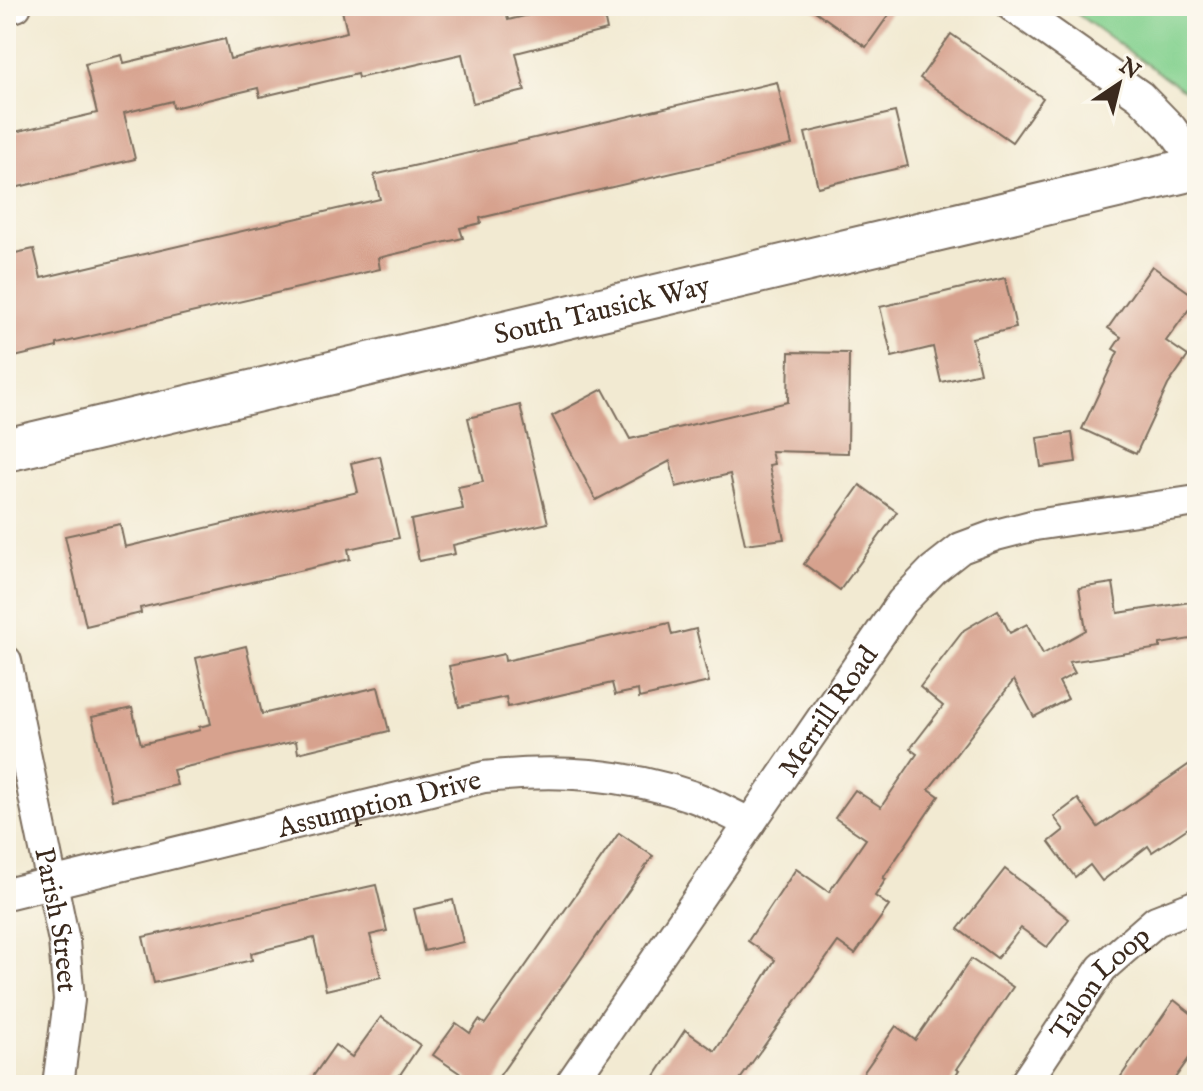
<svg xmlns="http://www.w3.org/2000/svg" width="1203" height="1091" font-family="'IM FELL English',serif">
<rect width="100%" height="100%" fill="#fbf7ec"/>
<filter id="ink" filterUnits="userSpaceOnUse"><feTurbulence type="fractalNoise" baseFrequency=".0125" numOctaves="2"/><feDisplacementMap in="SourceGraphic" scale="16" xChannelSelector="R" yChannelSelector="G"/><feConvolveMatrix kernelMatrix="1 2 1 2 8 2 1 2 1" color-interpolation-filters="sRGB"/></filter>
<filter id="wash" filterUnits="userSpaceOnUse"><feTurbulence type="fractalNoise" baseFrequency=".006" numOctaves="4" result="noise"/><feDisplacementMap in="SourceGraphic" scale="32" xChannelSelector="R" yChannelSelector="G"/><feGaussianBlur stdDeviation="1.8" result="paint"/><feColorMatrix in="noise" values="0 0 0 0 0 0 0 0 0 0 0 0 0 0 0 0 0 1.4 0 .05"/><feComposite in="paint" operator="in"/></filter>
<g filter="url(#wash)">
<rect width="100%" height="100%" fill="#f2ead2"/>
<polygon fill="#84d18f" stroke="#607e56" stroke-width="2" points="1066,6 1197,6 1197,100"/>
<g id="blocks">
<g fill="#d7a28e">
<polygon points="341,6 505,6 508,20 566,6 602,6 607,30 516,53 525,91 473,103 462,54 358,78 357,74 260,97 258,88 173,108 172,101 124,113 135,159 6,190 6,134 97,113 85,64 122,55 124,63 225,39 230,59 347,32"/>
<polygon points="808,6 895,6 866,47"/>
<polygon points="951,34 1043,98 1012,142 920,78"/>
<polygon points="777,82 792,145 480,218 481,223 460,228 463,238 378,258 380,269 57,344 57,347 6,359 6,255 34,249 41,278 380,199 374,175"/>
<polygon points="895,112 908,166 818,187 805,133"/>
<polygon points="1152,266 1197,298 1166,341 1188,356 1168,385 1136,454 1082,429 1118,352 1113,349 1121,337 1108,328"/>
<polygon points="1005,278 1016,328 972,338 980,373 941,382 933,347 892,357 880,307"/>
<polygon points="789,352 849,353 848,453 771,451 774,464 769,465 784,539 745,544 730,474 676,487 670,461 596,500 552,416 603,389 630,439 788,402"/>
<polygon points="520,405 548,523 453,545 455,554 419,561 411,520 463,509 458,487 483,482 468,418"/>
<polygon points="1072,433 1076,462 1041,467 1037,438"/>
<polygon points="380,456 399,538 348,549 350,559 140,608 141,613 86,626 65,536 120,524 125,547 358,492 351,463"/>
<polygon points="860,485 897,512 840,590 804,564"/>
<polygon points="1113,583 1118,613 1197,601 1197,638 1160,644 1160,648 1069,662 1075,673 1059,682 1068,699 1034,717 1014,680 929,789 939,796 883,878 886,879 875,896 889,906 855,954 838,942 736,1085 649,1085 685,1030 715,1051 754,994 775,960 748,941 796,869 829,892 866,839 835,818 855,790 881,807 917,754 910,749 943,706 920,687 964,630 998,610 1010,633 1027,624 1043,654 1086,630 1079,588"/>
<polygon points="669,623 672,635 696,629 709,682 639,698 638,690 615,695 612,683 508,707 506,697 459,707 449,666 504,654 505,661"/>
<polygon points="246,646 262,714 378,687 389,731 298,753 296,741 173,770 177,785 112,800 92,717 132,708 141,744 200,730 199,727 211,724 196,658"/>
<polygon points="1197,759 1197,822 1152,852 1148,846 1102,881 1090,865 1075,877 1049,842 1064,830 1054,817 1078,799 1098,827"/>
<polygon points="619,833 653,856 493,1085 477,1085 433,1055 456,1023 470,1033 479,1020 485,1024"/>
<polygon points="1005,869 1069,919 1047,947 1021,928 997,958 958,929"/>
<polygon points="376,885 387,931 370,935 381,977 326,990 314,938 251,953 252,960 154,983 143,937"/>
<polygon points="453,900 463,942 424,951 414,909"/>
<polygon points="971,959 1013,987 957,1069 959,1070 949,1085 855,1085 896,1026 915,1040"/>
<polygon points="1174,1000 1197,1018 1197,1047 1170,1085 1115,1085"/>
<polygon points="381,1017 420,1045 393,1085 307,1085 335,1045 352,1057"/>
</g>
</g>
</g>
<g filter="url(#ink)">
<use href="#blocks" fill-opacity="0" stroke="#7b6d5d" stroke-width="2"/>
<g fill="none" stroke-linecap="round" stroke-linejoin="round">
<g stroke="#7b6d5d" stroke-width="34">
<g id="street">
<polyline points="1012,6 1140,96 1171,128 1197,164"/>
<polyline points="6,8 16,6"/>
<path id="s1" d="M 6,661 L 64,941 L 69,1000 L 58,1085"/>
<path id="s2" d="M 6,894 L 484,777 C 558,769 623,773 694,797 C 713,804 732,815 750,823"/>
<path id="s3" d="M 570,1085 L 902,602 L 933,570 L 961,548 L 996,535 L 1035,525 L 1197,501"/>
<path id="s4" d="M 1024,1085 L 1102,968 L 1156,921 L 1197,905"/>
</g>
</g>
<g stroke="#7b6d5d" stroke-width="46">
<g id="secondary">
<path id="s5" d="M 6,450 L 1197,168"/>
</g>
</g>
<use href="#street" stroke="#fff" stroke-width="30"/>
<use href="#secondary" stroke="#fff" stroke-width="42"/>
</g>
</g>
<g text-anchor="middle" stroke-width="6" stroke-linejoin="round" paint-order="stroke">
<g font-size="28" fill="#3b2a1e" stroke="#fbf7ec">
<text dy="10" stroke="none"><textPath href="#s5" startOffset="612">South Tausick Way</textPath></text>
<text dy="10" stroke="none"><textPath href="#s3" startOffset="454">Merrill Road</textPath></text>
<text dy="10" stroke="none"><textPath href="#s2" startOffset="384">Assumption Drive</textPath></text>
<text dy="10" stroke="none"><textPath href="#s1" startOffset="264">Parish Street</textPath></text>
<text dy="10" stroke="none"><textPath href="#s4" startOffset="128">Talon Loop</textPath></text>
</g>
</g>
<rect width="1203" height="1091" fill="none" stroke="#fbf7ec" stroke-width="32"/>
<g transform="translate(1119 84) rotate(35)" stroke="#fbf7ec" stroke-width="6" paint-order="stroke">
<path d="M0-6L14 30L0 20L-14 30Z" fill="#3b2a1e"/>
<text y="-12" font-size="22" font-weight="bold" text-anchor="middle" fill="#3b2a1e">N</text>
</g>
</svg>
